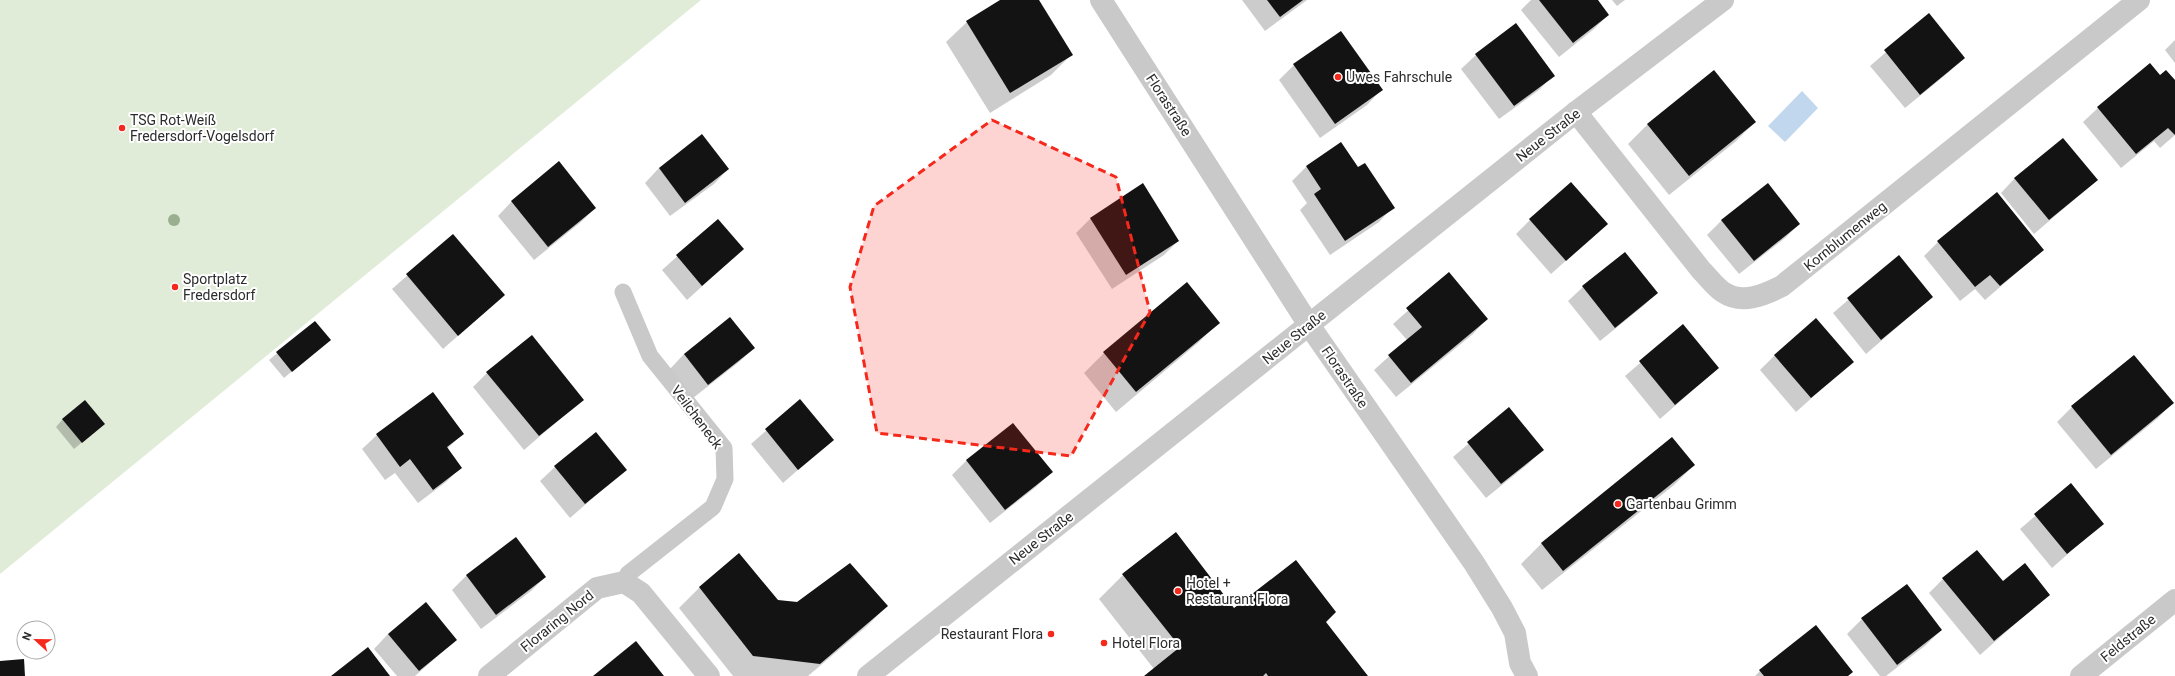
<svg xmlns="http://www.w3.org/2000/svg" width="2175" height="676" font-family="Roboto,sans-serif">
<rect width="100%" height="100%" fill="#fff"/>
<polygon fill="#e0ecd7" points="0,0 701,0 0,574"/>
<polygon fill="#c1d7ee" points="1802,91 1818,108 1785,142 1768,126"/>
<g fill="#0003">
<polygon points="1002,0 1038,0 1071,55 1051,75 990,113 946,42 967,22"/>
<polygon points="1242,0 1307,0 1265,31"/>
<polygon points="1531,0 1597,0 1608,15 1594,29 1559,57 1521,10"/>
<polygon points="1612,0 1625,0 1617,6"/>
<polygon points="1929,15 1964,58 1949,72 1905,108 1870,66"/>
<polygon points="1340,32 1381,90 1367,105 1320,138 1279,80 1294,65"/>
<polygon points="2175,40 2175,63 2165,50"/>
<polygon points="1476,55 1553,75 1539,90 1499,119 1461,69"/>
<polygon points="2160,76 2175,82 2175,135 2160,148 2154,141 2121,168 2083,122 2098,108"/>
<polygon points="1755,122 1735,142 1669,195 1628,144 1648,124"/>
<polygon points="702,136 728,169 714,184 670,216 645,183 659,168"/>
<polygon points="1341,143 1358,169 1393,207 1379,222 1330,255 1300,210 1307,203 1292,181 1306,167"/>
<polygon points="2015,178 2097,180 2034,234 2001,193"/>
<polygon points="1142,185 1178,241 1164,255 1112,289 1076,233 1090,219"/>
<polygon points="512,201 595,208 581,222 534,260 498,216"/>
<polygon points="718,220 743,249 687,300 662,270"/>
<polygon points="1530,220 1607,224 1551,274 1516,234"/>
<polygon points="1722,220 1799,224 1785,238 1739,274 1707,235"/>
<polygon points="453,235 504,295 443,349 392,289"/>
<polygon points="1938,242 2043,250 1985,300 1975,289 1960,301 1924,256"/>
<polygon points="1625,253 1657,293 1642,307 1600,341 1568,301 1583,287"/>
<polygon points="1898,257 1932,297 1866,354 1833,313"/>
<polygon points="1449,274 1487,319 1473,334 1396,397 1374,370 1407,340 1393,324"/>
<polygon points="315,322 329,340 284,378 269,360"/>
<polygon points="1219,322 1199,342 1116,412 1084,373 1104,353"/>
<polygon points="1683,326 1718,368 1660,419 1625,376"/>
<polygon points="754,348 739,362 693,398 670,369 684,354"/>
<polygon points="1775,355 1852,362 1796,412 1760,370"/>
<polygon points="2134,356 2172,403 2158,418 2096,469 2057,422 2072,407"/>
<polygon points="487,373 582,400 524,450 473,387"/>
<polygon points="800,401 832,440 783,483 751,444"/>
<polygon points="1509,409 1542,450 1528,464 1486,498 1453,457"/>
<polygon points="63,419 104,424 74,449 56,427"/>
<polygon points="1013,424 1051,472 1037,486 990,523 952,475 966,461"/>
<polygon points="462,434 447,449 460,468 446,482 418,503 395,473 385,480 362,449 377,435"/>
<polygon points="596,434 625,470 570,518 540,481 555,467"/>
<polygon points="1672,438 1694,465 1674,485 1542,590 1521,564 1541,544"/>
<polygon points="2071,485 2103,523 2052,568 2020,529"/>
<polygon points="1176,534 1234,609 1325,622 1367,676 1145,676 1154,669 1099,599 1123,575"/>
<polygon points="516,538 545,577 531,591 481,629 452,590 466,576"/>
<polygon points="739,555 777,601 887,606 867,626 808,676 733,676 679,608 699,588"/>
<polygon points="1943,579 2003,583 2049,594 1980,655 1929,593"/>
<polygon points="1906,585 1941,630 1926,645 1886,676 1880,676 1847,634 1862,619"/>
<polygon points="388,634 456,640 415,676 397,676 374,649"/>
<polygon points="1760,671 1848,676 1755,676"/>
</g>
<g fill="#131313">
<polygon points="1000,0 1039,0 1073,55 1010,93 966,21"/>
<polygon points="1267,0 1303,0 1280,17"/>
<polygon points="1539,0 1598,0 1609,15 1573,43"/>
<polygon points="1929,13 1965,58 1920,95 1884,50"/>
<polygon points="1516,23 1555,76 1514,106 1475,54"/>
<polygon points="1341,31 1383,90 1335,124 1293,64"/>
<polygon points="2150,63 2160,75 2166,70 2175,80 2175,135 2168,128 2136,154 2097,107"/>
<polygon points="1714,70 1756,122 1689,176 1647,124"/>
<polygon points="702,134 729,169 685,203 659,168"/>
<polygon points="2063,138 2098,180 2049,220 2014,178"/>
<polygon points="1341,142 1358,167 1365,163 1395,208 1345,241 1314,194 1321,189 1306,166"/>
<polygon points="559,161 596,208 548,247 511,201"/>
<polygon points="1571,182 1608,224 1566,261 1529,219"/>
<polygon points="1143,183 1179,241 1126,275 1090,218"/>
<polygon points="1768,183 1800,224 1754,261 1721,220"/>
<polygon points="1997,192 2044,250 2000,286 1990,275 1975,287 1937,241"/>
<polygon points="718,219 744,249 702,286 676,255"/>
<polygon points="453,234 505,295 458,336 406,274"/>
<polygon points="1625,252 1658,293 1615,328 1582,286"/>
<polygon points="1899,255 1933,297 1881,340 1847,298"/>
<polygon points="1449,272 1488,319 1411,383 1388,355 1422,327 1406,308"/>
<polygon points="1187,282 1220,323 1136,392 1103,352"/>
<polygon points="730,317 755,348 708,385 684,354"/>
<polygon points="1816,318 1854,362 1811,398 1774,355"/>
<polygon points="315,321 331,340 292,372 276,352"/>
<polygon points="1683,324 1719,368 1675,405 1639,361"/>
<polygon points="532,335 584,400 539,436 486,372"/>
<polygon points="2134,355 2174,403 2111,455 2071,406"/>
<polygon points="433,392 464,434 447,447 462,468 433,490 410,459 400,467 376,434"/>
<polygon points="800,399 834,440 798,470 765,429"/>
<polygon points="85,400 105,424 82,443 62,419"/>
<polygon points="1509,407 1544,450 1501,484 1467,442"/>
<polygon points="1013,423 1053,472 1005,510 966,460"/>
<polygon points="596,432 627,470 585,504 554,466"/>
<polygon points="1672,437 1695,465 1563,571 1541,543"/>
<polygon points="2071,483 2104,524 2067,554 2034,514"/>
<polygon points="1176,532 1234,608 1296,560 1336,612 1326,622 1368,676 1268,676 1266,673 1263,676 1144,676 1180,647 1122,574"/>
<polygon points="516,537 546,577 496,615 466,575"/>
<polygon points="1977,550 2003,581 2025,563 2050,595 1994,641 1942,578"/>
<polygon points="739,553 778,600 797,602 850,563 888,606 820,664 753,656 699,587"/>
<polygon points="1907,584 1942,630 1897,665 1861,618"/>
<polygon points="426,602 457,640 419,671 388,634"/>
<polygon points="1816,625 1853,672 1848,676 1764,676 1759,670"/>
<polygon points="636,641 664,676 593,676"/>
<polygon points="368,647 390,676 331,676"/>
<polygon points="24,659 25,676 0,676 0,661"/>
</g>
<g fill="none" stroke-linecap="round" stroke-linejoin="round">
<polyline stroke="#c9c9c9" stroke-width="17" points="623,292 650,356 724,448 725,479 713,507 628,574 624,582"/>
<g stroke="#c9c9c9" stroke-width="22">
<polyline points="1101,0 1309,325 1474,563 1502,608 1515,633 1520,663 1527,676"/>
<path d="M 1576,112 L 1701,270 C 1708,277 1715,287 1723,292 C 1742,305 1764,295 1782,286 L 2139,0"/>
<polyline points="489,676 597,588 624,582 641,593 709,676"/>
<polyline points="868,676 1576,112 1723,0"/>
<polyline points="2081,676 2175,600"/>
</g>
</g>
<circle fill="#9aae90" cx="174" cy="220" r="6"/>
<path fill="#f5281c" fill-opacity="0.2" stroke="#f5281c" stroke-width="3" stroke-dasharray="8 5" stroke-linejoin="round" d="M 992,120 L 1116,177 L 1150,312 L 1071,456 L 877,433 L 850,287 L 874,206 Z"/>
<g fill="#f5281c" stroke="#fff" stroke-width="1.5">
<circle cx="1338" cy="77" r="4"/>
<circle cx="122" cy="128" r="4"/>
<circle cx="175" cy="287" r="4"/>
<circle cx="1618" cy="504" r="4"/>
<circle cx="1178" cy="591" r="4"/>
<circle cx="1051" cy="634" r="4"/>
<circle cx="1104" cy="643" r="4"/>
</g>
<g text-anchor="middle" stroke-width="4" stroke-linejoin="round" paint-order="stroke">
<g font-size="14" fill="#2c2c2c" stroke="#fff" text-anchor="start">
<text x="1346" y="82">Uwes Fahrschule</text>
<text x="130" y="125">TSG Rot-Weiß<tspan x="130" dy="16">Fredersdorf-Vogelsdorf</tspan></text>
<text x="183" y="284">Sportplatz<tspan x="183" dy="16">Fredersdorf</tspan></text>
<text x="1626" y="509">Gartenbau Grimm</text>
<text x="1186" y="588">Hotel +<tspan x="1186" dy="16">Restaurant Flora</tspan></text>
<text x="1043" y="639" text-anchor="end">Restaurant Flora</text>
<text x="1112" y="648">Hotel Flora</text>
</g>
<g font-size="14" fill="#2c2c2c" stroke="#fff">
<text transform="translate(1169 105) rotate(57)" y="5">Florastraße</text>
<text transform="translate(1548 135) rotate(-38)" y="5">Neue Straße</text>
<text transform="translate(1845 236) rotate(-39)" y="5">Kornblumenweg</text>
<text transform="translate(1294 337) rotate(-39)" y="5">Neue Straße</text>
<text transform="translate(1345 377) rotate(56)" y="5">Florastraße</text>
<text transform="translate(697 417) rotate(53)" y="5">Veilcheneck</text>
<text transform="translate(1041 538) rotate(-38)" y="5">Neue Straße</text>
<text transform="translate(557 621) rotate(-39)" y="5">Floraring Nord</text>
<text transform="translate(2128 638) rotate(-39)" y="5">Feldstraße</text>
</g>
</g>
<g transform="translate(36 640) rotate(292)"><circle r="19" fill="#ffffff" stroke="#ababab"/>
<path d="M0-3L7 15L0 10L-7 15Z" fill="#f5281c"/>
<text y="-6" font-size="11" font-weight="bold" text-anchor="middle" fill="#2c2c2c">N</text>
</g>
</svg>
